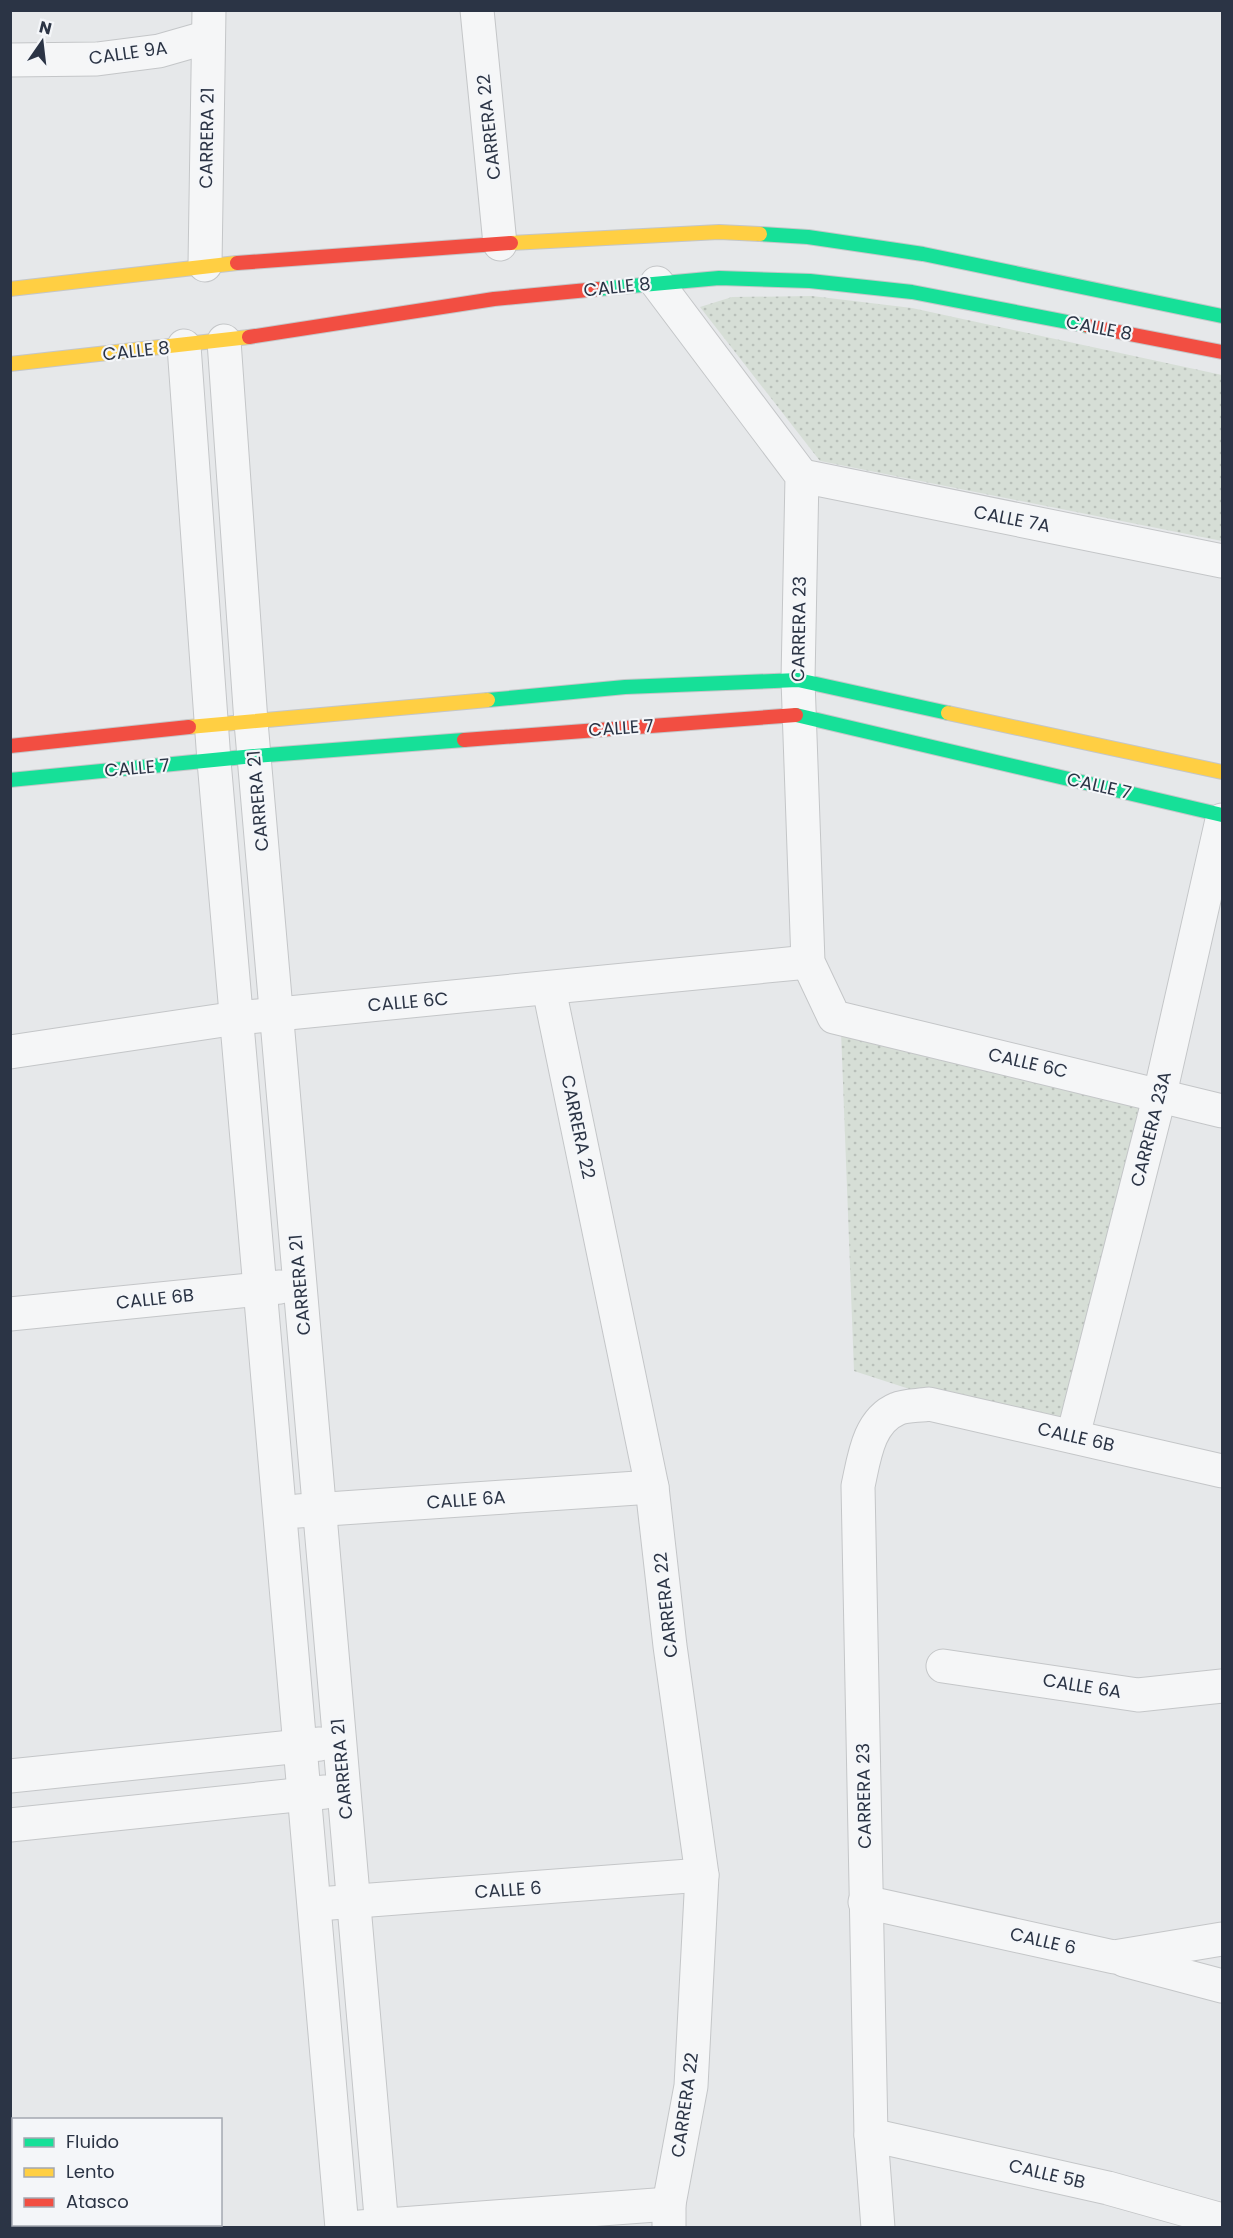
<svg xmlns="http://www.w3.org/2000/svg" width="1233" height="2238" font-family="Poppins,sans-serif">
<defs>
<pattern id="grass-dots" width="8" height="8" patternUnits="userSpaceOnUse" patternTransform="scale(1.5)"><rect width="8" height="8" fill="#d6ded6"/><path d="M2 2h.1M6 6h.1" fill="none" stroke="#b8bfb9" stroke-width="1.8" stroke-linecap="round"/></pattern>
</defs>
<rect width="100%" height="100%" fill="#e6e8ea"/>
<g fill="url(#grass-dots)">
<polygon points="812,296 912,308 1222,375 1222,541 820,461 700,307 732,297"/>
<polygon points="841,1031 1150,1104 1068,1427 931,1396 854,1371"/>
</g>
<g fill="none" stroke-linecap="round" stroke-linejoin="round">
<g stroke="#c4c6c8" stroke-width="35">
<g id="street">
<polyline points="477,10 500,244"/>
<polyline points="10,60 97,59 159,51 208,37"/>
<polyline points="205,265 209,10"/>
<polyline points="657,283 802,476 798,680 808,962 834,1017 1222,1111"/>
<polyline points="224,341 251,722 382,2228"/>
<polyline points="184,346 214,761 342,2228"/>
<polyline points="802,476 1222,561"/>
<polyline points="549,989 652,1487 670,1646 702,1875 691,2086 669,2204 669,2228"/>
<polyline points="10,1052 237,1018 808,962"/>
<polyline points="10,1314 280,1287"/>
<polyline points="1073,1436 1160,1094 1222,820"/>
<polyline points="298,1511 652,1487"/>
<polyline points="943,1666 1138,1695 1222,1686"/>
<polyline points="10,1776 320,1744"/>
<polyline points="10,1825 325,1792"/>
<polyline points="865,1902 1114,1957 1222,1939"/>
<polyline points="331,1903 702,1875"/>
<polyline points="1124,1960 1222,1986"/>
<polyline points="871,2135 1108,2188 1222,2220"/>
<polyline points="360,2227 669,2204"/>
<path d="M 878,2228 L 871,2135 L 858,1486 C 864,1459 868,1421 897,1409 C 906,1405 919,1406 929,1404 L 1222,1471"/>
</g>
</g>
<g stroke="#c4c6c8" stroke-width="16">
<g id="fast">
<polyline points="760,234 808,237 923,254 1222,316"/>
<polyline points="598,289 719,278 810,281 912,292 1088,326"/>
<polyline points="488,700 625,687 798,680 948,713"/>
<polyline points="796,715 1222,815"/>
<polyline points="10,780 254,756 464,740"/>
</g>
</g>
<g stroke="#c4c6c8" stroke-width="16">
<g id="slow">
<polyline points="511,243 719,232 760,234"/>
<polyline points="10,289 237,263"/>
<polyline points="10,364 249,337"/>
<polyline points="948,713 1222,772"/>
<polyline points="189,727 488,700"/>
</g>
</g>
<g stroke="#c4c6c8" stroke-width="16">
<g id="jam">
<polyline points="237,263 511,243"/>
<polyline points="1088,326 1222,352"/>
<polyline points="249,337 494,299 598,289"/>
<polyline points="464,740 796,715"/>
<polyline points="10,746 189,727"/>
</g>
</g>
<use href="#street" stroke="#f5f6f7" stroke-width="33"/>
<use href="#fast" stroke="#16e098" stroke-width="14"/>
<use href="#slow" stroke="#ffcf43" stroke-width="14"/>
<use href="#jam" stroke="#f24e42" stroke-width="14"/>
</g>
<g text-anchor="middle" stroke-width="4.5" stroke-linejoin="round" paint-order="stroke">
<g font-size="18" fill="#2b3445" stroke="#f4f6f9">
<text transform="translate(128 53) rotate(-8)" y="6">CALLE 9A</text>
<text transform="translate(489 127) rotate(-96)" y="6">CARRERA 22</text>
<text transform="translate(207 138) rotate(-89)" y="6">CARRERA 21</text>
<text transform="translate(617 287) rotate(-6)" y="6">CALLE 8</text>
<text transform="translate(1099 328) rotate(11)" y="6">CALLE 8</text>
<text transform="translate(136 351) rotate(-6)" y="6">CALLE 8</text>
<text transform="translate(1012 519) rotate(11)" y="6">CALLE 7A</text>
<text transform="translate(799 629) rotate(-89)" y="6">CARRERA 23</text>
<text transform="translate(621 728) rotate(-4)" y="6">CALLE 7</text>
<text transform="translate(137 768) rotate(-5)" y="6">CALLE 7</text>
<text transform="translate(1099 786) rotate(13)" y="6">CALLE 7</text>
<text transform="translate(258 801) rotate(-95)" y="6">CARRERA 21</text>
<text transform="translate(408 1002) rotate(-5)" y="6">CALLE 6C</text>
<text transform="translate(1028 1063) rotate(13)" y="6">CALLE 6C</text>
<text transform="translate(578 1127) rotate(78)" y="6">CARRERA 22</text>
<text transform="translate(1151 1129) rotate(-76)" y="6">CARRERA 23A</text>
<text transform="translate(300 1285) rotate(-95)" y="6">CARRERA 21</text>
<text transform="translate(155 1299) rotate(-6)" y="6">CALLE 6B</text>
<text transform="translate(1076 1437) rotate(13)" y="6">CALLE 6B</text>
<text transform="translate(466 1500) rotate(-4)" y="6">CALLE 6A</text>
<text transform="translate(666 1605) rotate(-96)" y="6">CARRERA 22</text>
<text transform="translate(1082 1686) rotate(9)" y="6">CALLE 6A</text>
<text transform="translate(342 1769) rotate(-95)" y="6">CARRERA 21</text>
<text transform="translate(864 1796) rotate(-91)" y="6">CARRERA 23</text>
<text transform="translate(508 1890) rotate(-4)" y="6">CALLE 6</text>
<text transform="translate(1043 1941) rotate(13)" y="6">CALLE 6</text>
<text transform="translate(685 2105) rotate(-82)" y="6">CARRERA 22</text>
<text transform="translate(1047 2174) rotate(13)" y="6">CALLE 5B</text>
</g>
</g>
<rect width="1233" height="2238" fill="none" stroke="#2b3445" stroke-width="24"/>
<rect x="12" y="2118" width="210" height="108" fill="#f4f6f9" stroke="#a4a8b1" stroke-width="1.5"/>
<rect x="24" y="2138" width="30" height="9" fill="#16e098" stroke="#a4a8b1" stroke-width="1.5"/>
<text x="66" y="2148" font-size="18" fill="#2b3445">Fluido</text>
<rect x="24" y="2168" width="30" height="9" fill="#ffcf43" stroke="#a4a8b1" stroke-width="1.5"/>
<text x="66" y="2178" font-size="18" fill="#2b3445">Lento</text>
<rect x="24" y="2198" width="30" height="9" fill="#f24e42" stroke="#a4a8b1" stroke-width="1.5"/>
<text x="66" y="2208" font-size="18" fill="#2b3445">Atasco</text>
<g transform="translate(42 42) rotate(14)" stroke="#f4f6f9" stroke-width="4.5" paint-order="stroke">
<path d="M0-4.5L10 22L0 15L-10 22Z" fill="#2b3445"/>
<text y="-9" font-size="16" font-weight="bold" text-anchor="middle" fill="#2b3445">N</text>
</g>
</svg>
